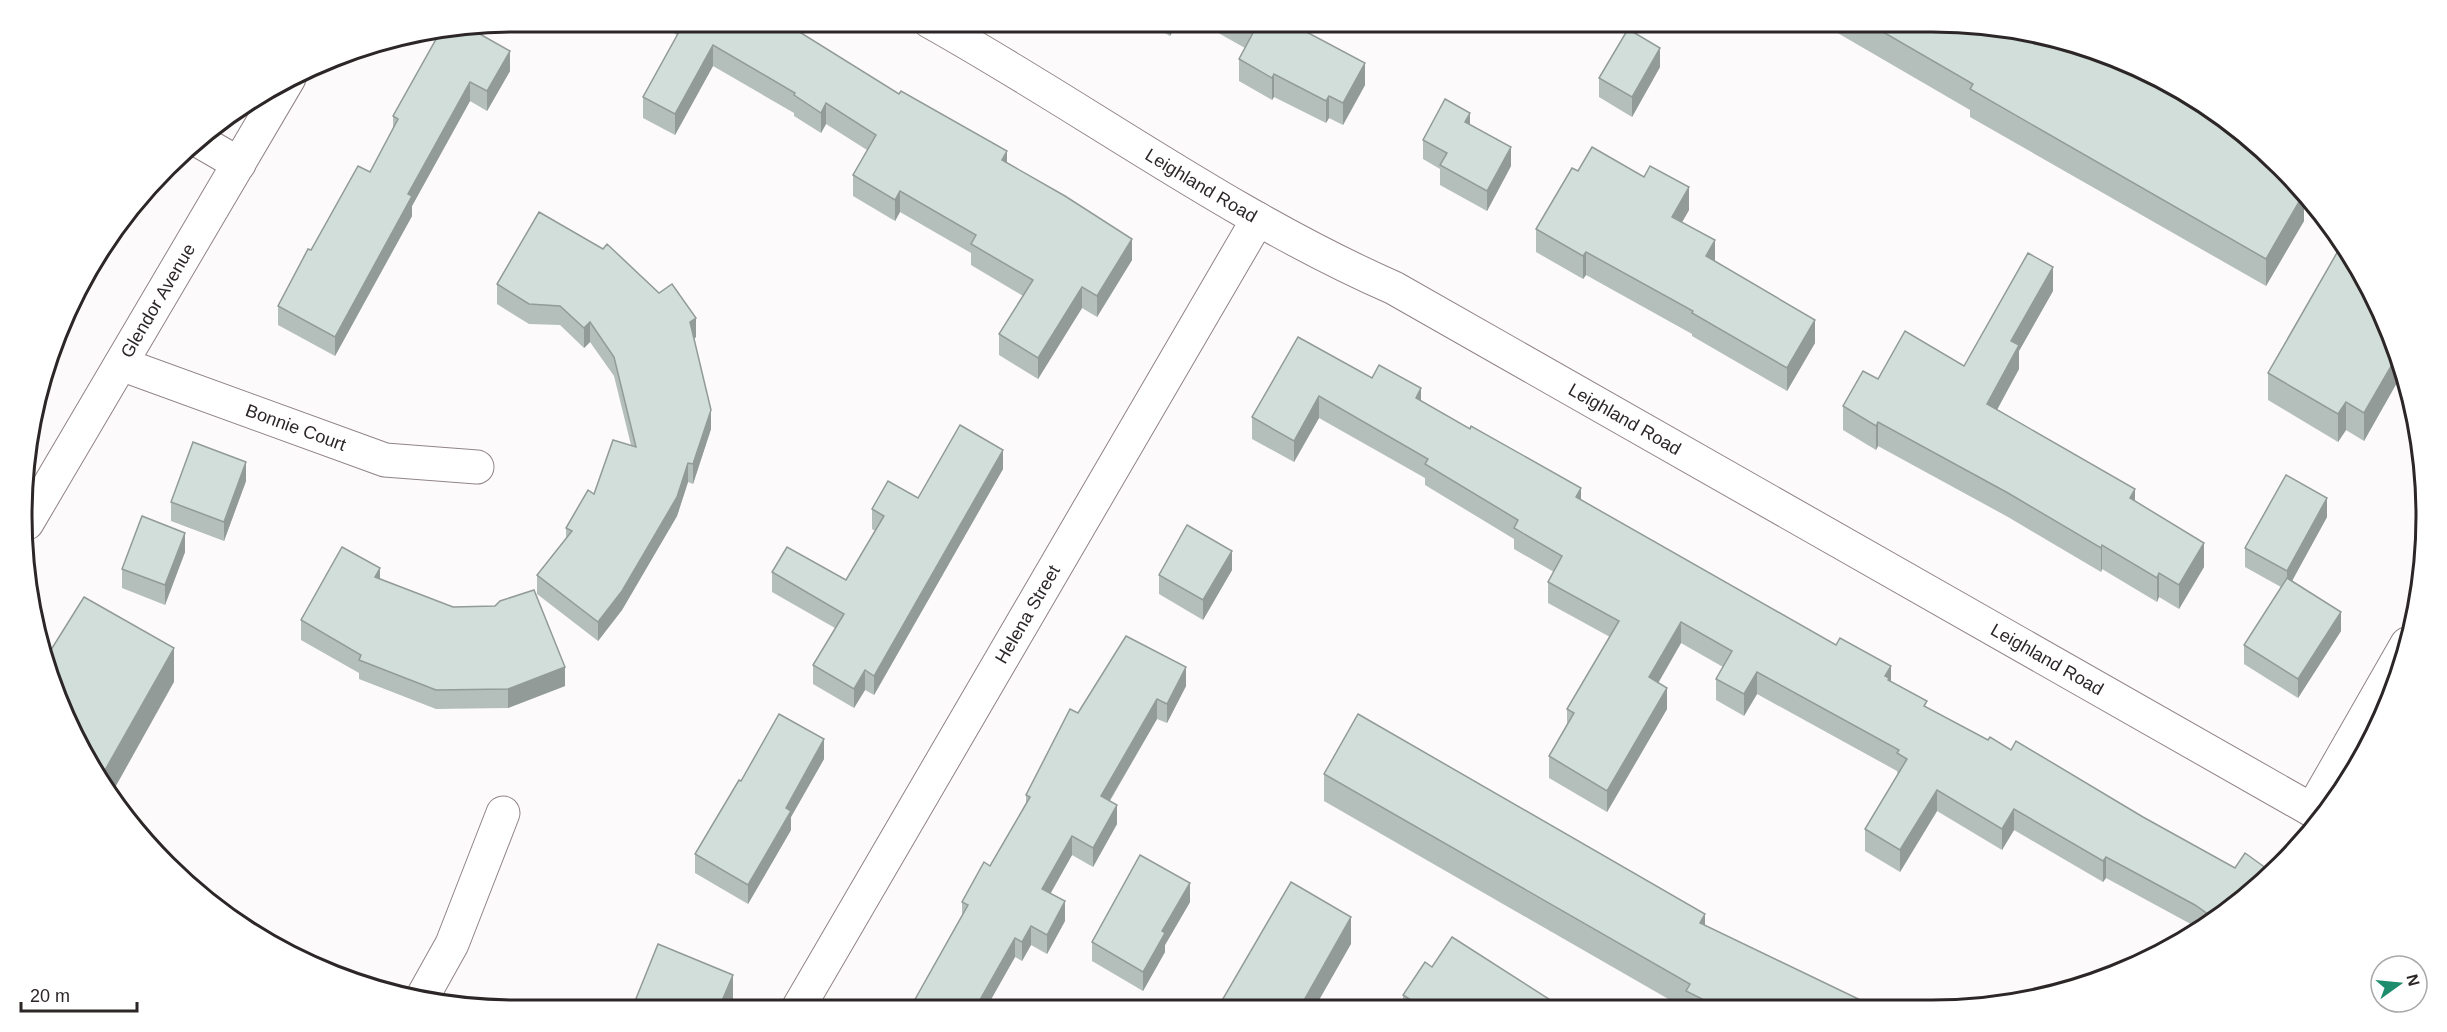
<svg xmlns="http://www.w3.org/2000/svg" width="2447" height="1032" font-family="Arial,sans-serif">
<rect width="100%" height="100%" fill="#fdfafb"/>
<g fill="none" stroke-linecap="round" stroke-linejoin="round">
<g stroke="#918485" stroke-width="35">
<g id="minor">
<path id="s1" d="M 929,21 C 1085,108 1230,216 1394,288 L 2324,817"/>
<polyline points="196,139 239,164"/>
<path id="s2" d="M 121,364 L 385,460 L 477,467"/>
<path id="s3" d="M 27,523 L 289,78"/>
<polyline points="2312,810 2407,644"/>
<polyline points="423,996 452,944 503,813"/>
<path id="s4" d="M 797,1010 L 1258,219"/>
</g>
</g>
<use href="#minor" stroke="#fff" stroke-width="33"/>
</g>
<g fill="#b4bfbb">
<polygon points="653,21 782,21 1007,163 1132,260 1097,317 1082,308 1038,379 999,355 999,334 1023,296 971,265 971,253 900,212 895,221 853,196 853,175 867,150 826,124 821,133 794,116 794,113 713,66 675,135 643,118 643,97 677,35"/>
<polygon points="1144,21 1179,21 1170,36"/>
<polygon points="1197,21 1299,21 1296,26 1365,85 1343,125 1329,118 1326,123 1274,97 1272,100 1239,81 1239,59 1245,48"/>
<polygon points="1817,21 1931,21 2304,201 2304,221 2266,286 1970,117 1970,110"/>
<polygon points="439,34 510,71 487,111 470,101 412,206 412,216 335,356 278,325 278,306 311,250 370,172 393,130 393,116"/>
<polygon points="1660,67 1632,117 1599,97 1599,78"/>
<polygon points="1470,125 1511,166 1487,211 1440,185 1440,169 1423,159 1423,140"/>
<polygon points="1578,171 1689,210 1682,222 1715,262 1815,343 1787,391 1692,336 1692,334 1586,275 1583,279 1536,252 1536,229"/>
<polygon points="497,284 696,337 694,339 711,429 693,484 688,482 677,516 622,610 598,641 537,594 537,575 566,538 566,528 594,494 631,445 614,376 590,342 584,348 560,325 529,324 497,304"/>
<polygon points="2053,291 2019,351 2019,369 1997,410 2135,501 2204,567 2179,609 2159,597 2157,602 2102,569 2101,572 2008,517 1878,446 1876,450 1843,430 1843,406 1964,366"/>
<polygon points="2375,297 2403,372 2364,441 2346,430 2338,442 2268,400 2268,373"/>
<polygon points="1372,378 1421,401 1581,500 1891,682 1927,708 2233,908 2198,928 2106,878 2103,882 2014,830 2002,850 1937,811 1900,872 1865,851 1865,829 1898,775 1897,771 1757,694 1744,716 1716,700 1716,679 1723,667 1681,643 1658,683 1667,709 1607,812 1549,778 1549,756 1567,725 1567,709 1610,637 1548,603 1548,582 1554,572 1514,549 1514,539 1425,485 1425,478 1319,418 1294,462 1252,439 1252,417"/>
<polygon points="1003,469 874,695 865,690 854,708 813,684 813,665 835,628 772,592 772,572 846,580 875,531 872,529 872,509 918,498"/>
<polygon points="246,481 224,541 171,521 171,502"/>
<polygon points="2327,517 2292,581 2341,631 2298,698 2244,664 2244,645 2281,587 2245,567 2245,548"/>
<polygon points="185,552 165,605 122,588 122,569"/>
<polygon points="1232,570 1203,620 1159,594 1159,575"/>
<polygon points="380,579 565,686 508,708 436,709 359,679 359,673 301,640 301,620"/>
<polygon points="1186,686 1167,723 1157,719 1110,801 1117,824 1093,867 1072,855 1051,893 1065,921 1047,954 1031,945 1022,961 1015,957 985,1010 909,1010 962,915 962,902 990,866 1026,804 1026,795 1078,713"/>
<polygon points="824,759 791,817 791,830 748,904 695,873 695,854 741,781"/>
<polygon points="1324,774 1705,925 1875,1007 1684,1008 1324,801"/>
<polygon points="1190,902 1165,945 1165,952 1143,991 1092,961 1092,942"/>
<polygon points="1432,967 1563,1008 1403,1008 1403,995"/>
</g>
<g fill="#929b98">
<polygon points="1170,21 1179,21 1170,36"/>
<polygon points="1286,21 1299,21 1286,43"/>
<polygon points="713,45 713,66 675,135 675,114"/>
<polygon points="1660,48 1660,67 1632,117 1632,97"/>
<polygon points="510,51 510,71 487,111 487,91"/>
<polygon points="1365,63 1365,85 1343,125 1343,103"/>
<polygon points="1274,74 1274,97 1272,100 1272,78"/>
<polygon points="470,82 470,101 412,206 412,216 335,356 335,337 408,194"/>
<polygon points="1329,96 1329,118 1326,123 1326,101"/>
<polygon points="826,103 826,124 821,133 821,113"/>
<polygon points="1470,113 1470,132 1465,122"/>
<polygon points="1511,147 1511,166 1487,211 1487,191"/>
<polygon points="1007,151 1007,171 1002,160"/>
<polygon points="2297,186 2306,196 2304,201 2304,221 2266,286 2266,259"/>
<polygon points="1689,187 1689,210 1672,240 1672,217"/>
<polygon points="900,191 900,212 895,221 895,200"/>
<polygon points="1132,239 1132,260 1097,317 1097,296"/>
<polygon points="1715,240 1715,263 1706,256"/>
<polygon points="1586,252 1586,275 1583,279 1583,256"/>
<polygon points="2053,267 2053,291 2019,351 2019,369 1987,428 1987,404 2011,341"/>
<polygon points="1082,287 1082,308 1038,379 1038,358"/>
<polygon points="696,318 696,337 690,342 690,322"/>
<polygon points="1815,320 1815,343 1787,391 1787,368"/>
<polygon points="590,322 590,342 584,348 584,328"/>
<polygon points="2397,356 2403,372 2364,441 2364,413"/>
<polygon points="1421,388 1421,410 1416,398"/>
<polygon points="1319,396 1319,418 1294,462 1294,441"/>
<polygon points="2346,402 2346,430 2338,442 2338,414"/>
<polygon points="711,410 711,429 693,484 693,464"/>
<polygon points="1878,422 1878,446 1876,450 1876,426"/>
<polygon points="1003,450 1003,469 874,695 874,676"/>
<polygon points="246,462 246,481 224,541 224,522"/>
<polygon points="688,463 688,482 677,516 622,610 598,641 598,622"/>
<polygon points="1581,488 1581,510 1576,497"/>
<polygon points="2135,489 2135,513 2130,498"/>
<polygon points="2327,498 2327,517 2287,590 2287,571"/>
<polygon points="185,533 185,552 165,605 165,585"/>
<polygon points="2204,543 2204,567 2179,609 2179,585"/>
<polygon points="2102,545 2102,569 2101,572 2101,548"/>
<polygon points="1232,551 1232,570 1203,620 1203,600"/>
<polygon points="380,568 380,587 375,577"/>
<polygon points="2159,573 2159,597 2157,602 2157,578"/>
<polygon points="2341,612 2341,631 2298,698 2298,679"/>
<polygon points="1681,622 1681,643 1649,699 1649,677"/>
<polygon points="174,648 174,682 112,793 100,779"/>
<polygon points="1891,666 1891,688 1885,676"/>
<polygon points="565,667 565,686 508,708 508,689"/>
<polygon points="1186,667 1186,686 1167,723 1167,704"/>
<polygon points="865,670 865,690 854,708 854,689"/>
<polygon points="1757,672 1757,694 1744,716 1744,694"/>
<polygon points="1667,688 1667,709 1607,812 1607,791"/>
<polygon points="1157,699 1157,719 1101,815 1101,796"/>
<polygon points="824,739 824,759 791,817 791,830 748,904 748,885 786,808"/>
<polygon points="1937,790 1937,811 1900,872 1900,850"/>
<polygon points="1117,805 1117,824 1093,867 1093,848"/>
<polygon points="2014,809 2014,830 2002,850 2002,829"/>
<polygon points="1072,836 1072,855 1042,908 1042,889"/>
<polygon points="2106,857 2106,878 2103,882 2103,861"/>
<polygon points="1190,883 1190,902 1165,945 1165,952 1143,991 1143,972 1162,931"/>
<polygon points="1065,901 1065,921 1047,954 1047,935"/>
<polygon points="1705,914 1705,941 1700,923"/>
<polygon points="1351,917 1351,944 1314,1009 1299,1009"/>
<polygon points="1031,926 1031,945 1022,961 1022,942"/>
<polygon points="1015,938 1015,957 985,1010 977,1010 977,1005"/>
<polygon points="733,975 733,1003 730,1010 718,1010"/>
<polygon points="970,1002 970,1010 966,1010"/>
</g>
<g fill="#d1ded9" stroke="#929b98" stroke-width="1.5">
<polygon points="685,21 782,21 899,94 901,91 1007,151 1002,160 1065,196 1132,239 1097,296 1082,287 1038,358 999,334 1033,280 971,244 976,235 900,191 895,200 853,175 876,135 826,103 821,113 794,95 795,93 713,45 675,114 643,97"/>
<polygon points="1236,21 1286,21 1365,63 1343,103 1329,96 1326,101 1274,74 1272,78 1239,59 1254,31"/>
<polygon points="1864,21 1931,21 2090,47 2179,87 2258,144 2297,186 2295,189 2304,193 2266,259 1970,89 1973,84"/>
<polygon points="471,29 510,51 487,91 470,82 408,194 412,196 335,337 278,306 308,249 311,250 358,166 370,172 398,119 393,116 439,34"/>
<polygon points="1628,29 1660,48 1632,97 1599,78"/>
<polygon points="1445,99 1470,113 1465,122 1511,147 1487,191 1440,165 1447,153 1423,140"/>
<polygon points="1592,147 1644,177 1650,166 1689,187 1672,217 1715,240 1706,256 1815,320 1787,368 1692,313 1693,311 1586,252 1583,256 1536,229 1572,168 1578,171"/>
<polygon points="539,212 603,249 607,244 659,293 672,284 696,318 690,322 711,410 693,464 688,463 677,497 622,591 598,622 537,575 572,531 566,528 588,490 594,494 613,440 636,447 614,357 590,322 584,328 560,306 529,304 497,284"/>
<polygon points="2342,244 2375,297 2397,356 2364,413 2346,402 2338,414 2268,373"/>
<polygon points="2028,253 2053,267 2011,341 2019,345 1987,404 2135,489 2130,498 2204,543 2179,585 2159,573 2157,578 2102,545 2101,548 2008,493 1878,422 1876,426 1843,406 1863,371 1878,379 1905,331 1964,366"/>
<polygon points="1298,337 1372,378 1379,365 1421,388 1416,398 1470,429 1471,426 1581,488 1576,497 1836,645 1840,638 1891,666 1885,676 1889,678 1888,680 1927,701 1924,706 1988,740 1990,737 2011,750 2016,741 2143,817 2235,868 2245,853 2270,871 2233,908 2215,919 2195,905 2106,857 2103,861 2014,809 2002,829 1937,790 1900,850 1865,829 1907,759 1897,753 1899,750 1757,672 1744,694 1716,679 1732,651 1681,622 1649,677 1667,688 1607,791 1549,756 1574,713 1567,709 1619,621 1548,582 1562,556 1514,528 1518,520 1425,464 1428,459 1319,396 1294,441 1252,417"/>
<polygon points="960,425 1003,450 874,676 865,670 854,689 813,665 844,614 772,572 787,547 846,580 884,516 872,509 888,481 918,498"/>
<polygon points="193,442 246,462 224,522 171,502"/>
<polygon points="2286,475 2327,498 2287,571 2245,548"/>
<polygon points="142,516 185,533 165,585 122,569"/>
<polygon points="1187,525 1232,551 1203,600 1159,575"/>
<polygon points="342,547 380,568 375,577 453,607 495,606 500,601 534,590 565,667 508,689 436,690 359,660 361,655 301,620"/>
<polygon points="2287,578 2341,612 2298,679 2244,645"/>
<polygon points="84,597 174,648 100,779 87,763 47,675 44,661"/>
<polygon points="1126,636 1186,667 1167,704 1157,699 1101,796 1117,805 1093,848 1072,836 1042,889 1065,901 1047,935 1031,926 1022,942 1015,938 977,1005 970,1002 966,1010 909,1010 968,905 962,902 984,862 990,866 1030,797 1026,795 1070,709 1078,713"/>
<polygon points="779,714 824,739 786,808 791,811 748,885 695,854 739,780 741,781"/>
<polygon points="1358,714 1705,914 1700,923 1875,1007 1720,1008 1686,991 1690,984 1324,774"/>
<polygon points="1140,855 1190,883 1162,931 1165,933 1143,972 1092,942"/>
<polygon points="1291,882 1351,917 1299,1009 1217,1009"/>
<polygon points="1452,937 1563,1008 1406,1008 1411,1000 1403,995 1425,962 1432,967"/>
<polygon points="658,944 733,975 718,1010 631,1011"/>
<polygon points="1046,1005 1053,1009 1043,1009"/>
</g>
<g text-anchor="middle" stroke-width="4.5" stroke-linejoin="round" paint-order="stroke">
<g font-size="18" fill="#2c2627" stroke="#fff">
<text dy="6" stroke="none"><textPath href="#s1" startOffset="318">Leighland Road</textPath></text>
<text dy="6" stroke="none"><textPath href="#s3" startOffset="258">Glendor Avenue</textPath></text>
<text dy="6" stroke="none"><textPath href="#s1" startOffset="802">Leighland Road</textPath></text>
<text dy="6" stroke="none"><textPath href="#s2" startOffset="186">Bonnie Court</textPath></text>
<text dy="6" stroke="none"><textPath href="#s4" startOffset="458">Helena Street</textPath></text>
<text dy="6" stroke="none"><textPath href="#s1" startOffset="1288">Leighland Road</textPath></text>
</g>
</g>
<path d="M0 0H2447V1032H0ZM516 32H1932A484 484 0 0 1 2416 516V516A484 484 0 0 1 1932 1000H516A484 484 0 0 1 32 516V516A484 484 0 0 1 516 32Z" fill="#fff" fill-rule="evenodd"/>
<path fill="none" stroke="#2c2627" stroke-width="3" d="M516 32H1932A484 484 0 0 1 2416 516V516A484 484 0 0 1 1932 1000H516A484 484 0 0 1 32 516V516A484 484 0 0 1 516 32Z"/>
<g transform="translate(2399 984) rotate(75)"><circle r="28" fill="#ffffff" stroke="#aba8a9" stroke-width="1.5"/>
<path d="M0-4.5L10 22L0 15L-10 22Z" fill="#1d8d6d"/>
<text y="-9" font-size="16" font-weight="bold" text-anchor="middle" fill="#2c2627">N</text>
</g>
<path d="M21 1002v9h116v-9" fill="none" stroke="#2c2627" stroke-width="3"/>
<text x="30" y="1002" font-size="18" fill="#2c2627" stroke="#ffffff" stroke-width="4.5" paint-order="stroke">20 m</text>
</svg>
